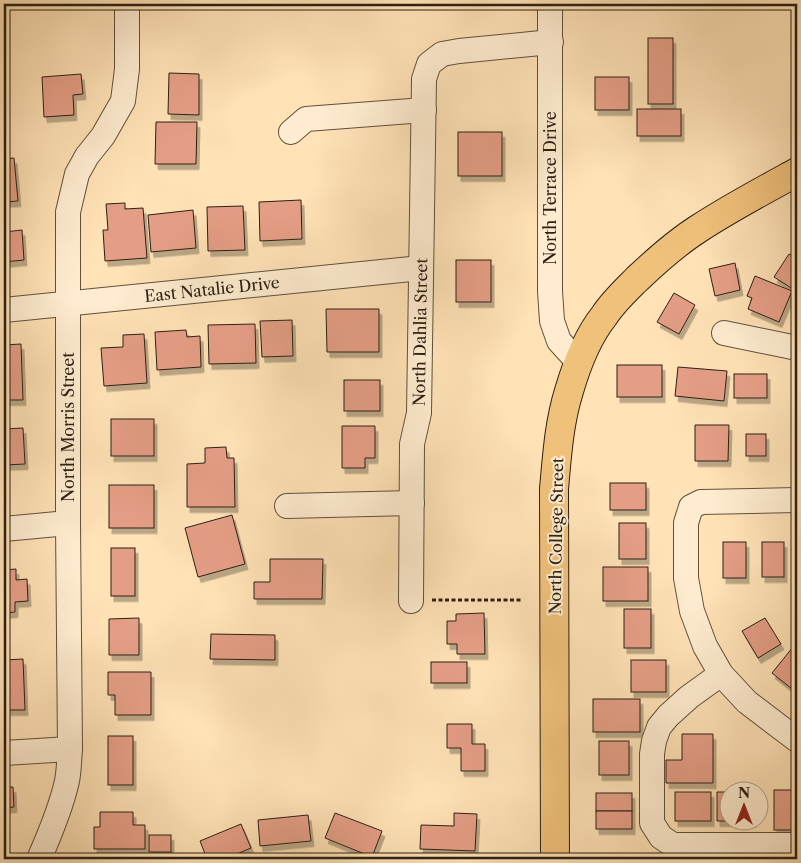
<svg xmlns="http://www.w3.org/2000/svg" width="801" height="863" font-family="'Libre Caslon Text',serif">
<defs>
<filter id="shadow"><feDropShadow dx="3" dy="5.5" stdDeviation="0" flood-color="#0004"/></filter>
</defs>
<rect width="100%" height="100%" fill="#ffe2b6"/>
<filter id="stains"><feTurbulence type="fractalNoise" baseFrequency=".004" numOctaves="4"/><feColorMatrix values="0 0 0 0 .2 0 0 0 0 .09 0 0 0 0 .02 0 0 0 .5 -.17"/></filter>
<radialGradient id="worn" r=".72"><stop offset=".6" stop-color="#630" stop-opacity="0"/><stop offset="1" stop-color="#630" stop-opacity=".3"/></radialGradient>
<g fill="#e59e86" stroke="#2b2014" filter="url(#shadow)">
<rect x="648" y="38" width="25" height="66"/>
<polygon points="169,73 199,74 199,115 168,114"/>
<polygon points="81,74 83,94 73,95 74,115 44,117 42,77"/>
<rect x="595" y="77" width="34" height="33"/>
<rect x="637" y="109" width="44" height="27"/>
<polygon points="156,122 197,122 196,164 155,164"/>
<rect x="458" y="132" width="44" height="44"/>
<polygon points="14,158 18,201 4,202 4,159"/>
<polygon points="301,200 302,239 260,241 259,202"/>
<polygon points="125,203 125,209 143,208 147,258 105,261 103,230 108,230 106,204"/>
<polygon points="243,206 245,250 208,251 207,207"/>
<polygon points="193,210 196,248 151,252 148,215"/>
<polygon points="22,230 24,260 4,262 4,232"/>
<polygon points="789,254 797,259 797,289 796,291 774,277"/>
<rect x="456" y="260" width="35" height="42"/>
<polygon points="735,263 740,290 715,296 709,269"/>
<polygon points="755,276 792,291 779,322 748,309 752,298 747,296"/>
<polygon points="674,293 695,305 679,334 657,322"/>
<polygon points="326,309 379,309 379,352 327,352"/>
<polygon points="292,320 293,356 262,357 260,321"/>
<polygon points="255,324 256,363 209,364 208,325"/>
<polygon points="186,330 187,337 200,336 201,367 157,370 155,332"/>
<polygon points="144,334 147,383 104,386 101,348 123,347 123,335"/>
<polygon points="21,344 23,400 4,400 4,345"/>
<rect x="617" y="365" width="45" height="32"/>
<polygon points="678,367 727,371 724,401 675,396"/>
<rect x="734" y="374" width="33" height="24"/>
<rect x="344" y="380" width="36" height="31"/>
<rect x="111" y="419" width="43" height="37"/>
<polygon points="695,425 729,425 728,461 695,461"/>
<polygon points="342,426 375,426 375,458 365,458 365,468 342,468"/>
<polygon points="23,428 25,464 4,465 4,429"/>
<rect x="746" y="434" width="20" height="22"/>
<polygon points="226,447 227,458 234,458 235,507 187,507 187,464 205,463 205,448"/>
<rect x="610" y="483" width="36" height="27"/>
<rect x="109" y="485" width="45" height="43"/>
<polygon points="232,515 245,564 198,577 185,528"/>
<rect x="619" y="523" width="27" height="36"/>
<polygon points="792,539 797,539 797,599 793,599"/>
<rect x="723" y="542" width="23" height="36"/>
<rect x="762" y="542" width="22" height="35"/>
<rect x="111" y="548" width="24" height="48"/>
<polygon points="270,559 323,559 322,599 254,599 254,582 270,582"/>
<rect x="603" y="567" width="45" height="34"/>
<polygon points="16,569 16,580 27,579 28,601 15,602 15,612 4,613 4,570"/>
<rect x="624" y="609" width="27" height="39"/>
<polygon points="484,613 485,654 457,654 457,644 447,644 447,621 456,621 456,614"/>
<polygon points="139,618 139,655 109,655 109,619"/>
<polygon points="765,618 781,644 758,658 742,631"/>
<polygon points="211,634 275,635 275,660 210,659"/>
<polygon points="793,647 797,650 797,693 772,673"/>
<polygon points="23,659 25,710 4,710 4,660"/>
<rect x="631" y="660" width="35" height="32"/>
<rect x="431" y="662" width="36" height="21"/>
<polygon points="108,672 151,672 151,715 115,715 115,695 108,695"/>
<rect x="593" y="699" width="47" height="33"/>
<polygon points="447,724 472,724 472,744 485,744 485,771 461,771 461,748 447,748"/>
<polygon points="682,734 713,734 713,783 666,783 666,760 682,760"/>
<rect x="108" y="736" width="25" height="49"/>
<rect x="599" y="741" width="30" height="34"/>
<polygon points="4,787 13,787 14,807 4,808"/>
<rect x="774" y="790" width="23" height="40"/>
<rect x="675" y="792" width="36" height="29"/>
<polygon points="717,792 728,792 728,820 754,821 717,821"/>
<rect x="596" y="793" width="36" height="18"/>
<rect x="596" y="811" width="36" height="18"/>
<polygon points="100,812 133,812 133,825 145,825 145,849 94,849 94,827 100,827"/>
<polygon points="335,813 382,831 372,857 325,838"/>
<polygon points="454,813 477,814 475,851 420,849 421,825 454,826"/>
<polygon points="308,815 311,841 260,846 258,820"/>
<polygon points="241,824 251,848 225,859 207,859 200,841"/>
<rect x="149" y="835" width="22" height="17"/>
</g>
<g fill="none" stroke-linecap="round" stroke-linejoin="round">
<g stroke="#60503c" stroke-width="26">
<g id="minor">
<polyline points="550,4 550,291 552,321 559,341 579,363"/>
<polyline points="291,132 306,119 424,110"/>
<polyline points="4,310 421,268"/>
<polyline points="724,333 797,348"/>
<polyline points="797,500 701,502 691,507 686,523 686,578 692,611 705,646 721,674 747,702 797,740"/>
<polyline points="287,506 412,503"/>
<polyline points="4,529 68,523"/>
<polyline points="411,601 412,444 419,413 424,79 429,64 442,54 459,51 551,42"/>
<polyline points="721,674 689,697 668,716 659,727 654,741 652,754 652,823 661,837 673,845 797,845"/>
<polyline points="4,753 70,749"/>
<path d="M 39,859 C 50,834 61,808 67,781 C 69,771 69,760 70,749 L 68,523 L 68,212 L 77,174 L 87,156 L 103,136 L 123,101 L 127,69 L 127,4"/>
</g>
</g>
<g stroke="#2b2014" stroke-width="30">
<path id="major" d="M 555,859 L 554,489 C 557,456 559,423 569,391 C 576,367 588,336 604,316 C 613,302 625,291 637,279 C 656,261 676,243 698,229 C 730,208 764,190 797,172"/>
</g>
<polyline stroke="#2b2014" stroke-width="3" stroke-dasharray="4 2.5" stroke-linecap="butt" points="432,600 522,600"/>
<use href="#minor" stroke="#ffecd0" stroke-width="24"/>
<use href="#major" stroke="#f0c17b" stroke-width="28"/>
</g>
<g text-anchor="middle" stroke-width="4" stroke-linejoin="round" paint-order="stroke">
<g font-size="16" fill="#2b2014" stroke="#ffecd0">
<text transform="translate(550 188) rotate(-90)" y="6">North Terrace Drive</text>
<text transform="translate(212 289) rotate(-6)" y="6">East Natalie Drive</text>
<text transform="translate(420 332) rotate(-89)" y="6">North Dahlia Street</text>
<text transform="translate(68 427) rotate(-90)" y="6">North Morris Street</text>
<text transform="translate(556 536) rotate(-89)" y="6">North College Street</text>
</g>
</g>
<rect width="801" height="863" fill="none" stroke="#ffe2b6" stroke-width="20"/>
<rect x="5" y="5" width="791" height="853" fill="none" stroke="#2b2014" stroke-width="2.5"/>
<rect x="10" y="10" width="781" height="843" fill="none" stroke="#2b2014"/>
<g transform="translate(744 806)"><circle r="24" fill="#ffecd0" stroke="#aa9a85"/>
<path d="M0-4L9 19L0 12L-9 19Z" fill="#8f2418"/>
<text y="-8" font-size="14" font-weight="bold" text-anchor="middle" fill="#2b2014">N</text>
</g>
<rect width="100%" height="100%" filter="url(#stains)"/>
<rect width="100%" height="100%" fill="url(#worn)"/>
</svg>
